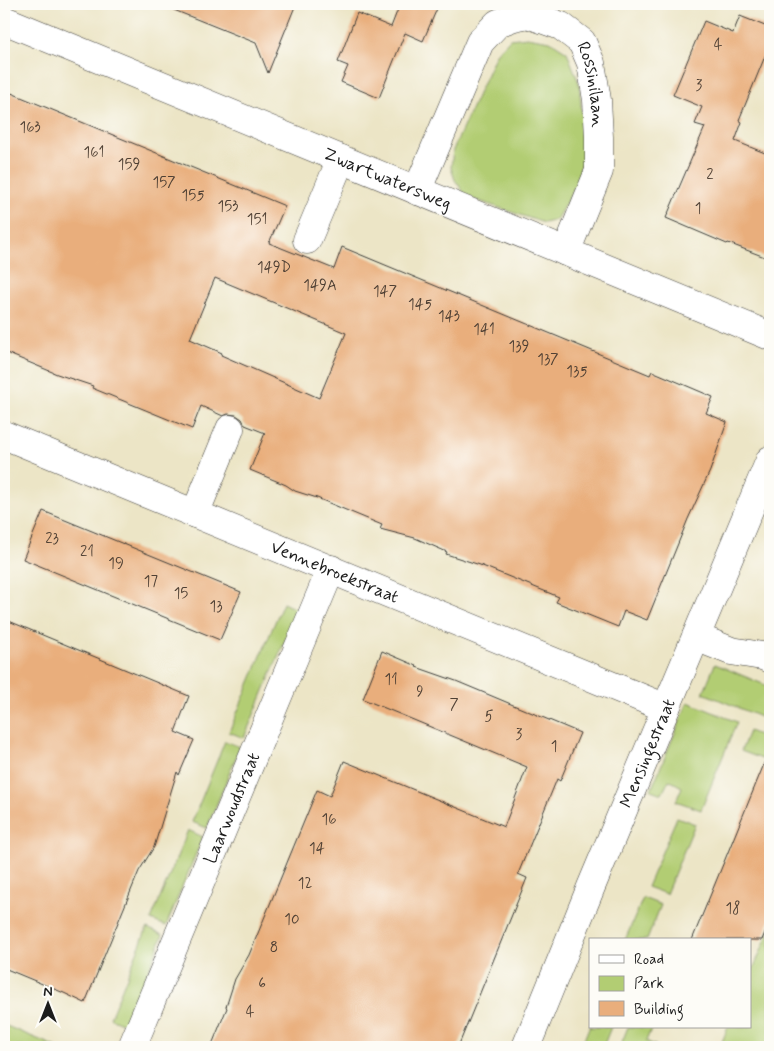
<svg xmlns="http://www.w3.org/2000/svg" width="774" height="1051" font-family="Mynerve,sans-serif">
<rect width="100%" height="100%" fill="#fdfcf7"/>
<filter id="ink" filterUnits="userSpaceOnUse"><feTurbulence type="fractalNoise" baseFrequency=".02" numOctaves="2"/><feDisplacementMap in="SourceGraphic" scale="10" xChannelSelector="R" yChannelSelector="G"/><feConvolveMatrix kernelMatrix="1 2 1 2 8 2 1 2 1" color-interpolation-filters="sRGB"/></filter>
<filter id="wash" filterUnits="userSpaceOnUse"><feTurbulence type="fractalNoise" baseFrequency=".0096" numOctaves="4" result="noise"/><feDisplacementMap in="SourceGraphic" scale="20" xChannelSelector="R" yChannelSelector="G"/><feGaussianBlur stdDeviation="1.12" result="paint"/><feColorMatrix in="noise" values="0 0 0 0 0 0 0 0 0 0 0 0 0 0 0 0 0 1.4 0 .05"/><feComposite in="paint" operator="in"/></filter>
<g filter="url(#wash)">
<rect width="100%" height="100%" fill="#ece5c6"/>
<g fill="#b2cd73" stroke="#677448">
<polygon points="527,37 550,41 567,52 579,83 583,127 583,161 574,189 556,220 544,223 467,197 455,180 451,168 453,150 496,54 510,39"/>
<polygon points="283,603 298,610 244,738 229,732"/>
<polygon points="715,664 770,687 770,721 703,693"/>
<polygon points="688,702 737,722 701,810 676,801 682,787 669,780 662,794 651,790"/>
<polygon points="749,731 770,740 770,762 741,751"/>
<polygon points="225,741 240,747 207,828 192,822"/>
<polygon points="677,817 695,824 666,894 647,887"/>
<polygon points="188,830 203,837 166,926 151,920"/>
<polygon points="643,898 661,905 647,940 625,940"/>
<polygon points="147,928 163,935 127,1023 124,1024 110,1018"/>
<polygon points="770,930 770,1047 720,1047 728,1027 750,1027 750,976"/>
<polygon points="4,1025 57,1047 4,1047"/>
<polygon points="590,1025 590,1027 611,1027 603,1047 581,1047"/>
<polygon points="628,1027 652,1027 646,1041 659,1047 620,1047"/>
</g>
<g id="blocks">
<g fill="#e9ae7c" fill-rule="evenodd">
<polygon points="165,4 296,4 268,73 256,43 164,6"/>
<polygon points="400,4 439,4 423,41 405,33 379,98 341,82 348,66 338,62 357,13 391,27"/>
<polygon points="740,16 770,28 770,44 739,120 742,122 735,141 770,155 770,259 728,243 727,244 666,218 705,127 695,124 702,107 673,95 704,21 733,33"/>
<path d="M 4,90 L 285,206 L 269,243 L 334,269 L 342,247 L 650,375 L 652,371 L 713,397 L 706,413 L 727,422 L 710,471 L 688,519 L 647,620 L 624,611 L 618,627 L 556,602 L 559,597 L 480,565 L 446,554 L 447,552 L 415,538 L 380,529 L 382,525 L 317,498 L 295,491 L 286,485 L 250,470 L 265,433 L 245,425 L 242,419 L 236,415 L 228,414 L 223,416 L 201,406 L 192,429 L 92,388 L 93,386 L 57,374 L 4,352 ZM 215,278 L 346,333 L 319,398 L 221,355 L 222,353 L 190,339 Z"/>
<polygon points="43,511 241,592 220,640 23,559"/>
<polygon points="4,619 189,696 175,732 194,740 179,775 177,772 154,847 139,871 85,1003 64,993 4,968"/>
<polygon points="382,651 417,666 416,667 456,681 580,733 560,781 557,779 518,874 527,878 458,1047 211,1047 227,1008 226,1007 235,979 249,955 317,790 330,796 344,761 504,827 527,767 363,699"/>
<polygon points="769,752 770,920 762,940 692,940"/>
</g>
</g>
</g>
<g filter="url(#ink)">
<use href="#blocks" fill-opacity="0" stroke="#3b3a36" stroke-width="1"/>
<g fill="none" stroke-linecap="round" stroke-linejoin="round">
<g stroke="#3b3a36" stroke-width="29">
<g id="minor">
<path id="s1" d="M 4,20 L 770,336"/>
<path id="s2" d="M 417,191 L 480,42 L 498,23 L 514,17 L 528,14 L 561,26 L 582,42 L 591,63 L 597,100 L 599,137 L 599,171 L 566,252"/>
<polyline points="307,240 341,159"/>
<path id="s3" d="M 4,435 L 666,708"/>
<polyline points="195,514 230,429"/>
<polyline points="696,637 731,651 762,656 770,659"/>
<path id="s4" d="M 132,1047 L 331,569"/>
<path id="s5" d="M 526,1047 L 591,887 L 770,460"/>
</g>
</g>
<use href="#minor" stroke="#fff" stroke-width="28"/>
</g>
</g>
<g text-anchor="middle" stroke-width="5" stroke-linejoin="round" paint-order="stroke">
<g font-size="15" fill="#4f4034">
<text x="718" y="49">4</text>
<text x="699" y="90">3</text>
<text x="30" y="132">163</text>
<text x="94" y="157">161</text>
<text x="129" y="169">159</text>
<text x="710" y="179">2</text>
<text x="164" y="187">157</text>
<text x="193" y="200">155</text>
<text x="228" y="211">153</text>
<text x="698" y="213">1</text>
<text x="257" y="224">151</text>
<text x="274" y="272">149D</text>
<text x="320" y="290">149A</text>
<text x="385" y="296">147</text>
<text x="420" y="309">145</text>
<text x="449" y="321">143</text>
<text x="484" y="334">141</text>
<text x="519" y="351">139</text>
<text x="548" y="364">137</text>
<text x="577" y="376">135</text>
<text x="52" y="543">23</text>
<text x="87" y="556">21</text>
<text x="116" y="568">19</text>
<text x="151" y="586">17</text>
<text x="181" y="598">15</text>
<text x="216" y="611">13</text>
<text x="391" y="684">11</text>
<text x="420" y="696">9</text>
<text x="454" y="709">7</text>
<text x="489" y="721">5</text>
<text x="519" y="739">3</text>
<text x="554" y="751">1</text>
<text x="329" y="824">16</text>
<text x="317" y="853">14</text>
<text x="305" y="888">12</text>
<text x="733" y="913">18</text>
<text x="292" y="924">10</text>
<text x="274" y="952">8</text>
<text x="262" y="988">6</text>
<text x="250" y="1016">4</text>
</g>
<g font-size="18" fill="#1c1c1c" stroke="#fdfcf7">
<text dy="6" stroke="none"><textPath href="#s2" startOffset="325">Rossinilaan</textPath></text>
<text dy="6" stroke="none"><textPath href="#s1" startOffset="415">Zwartwatersweg</textPath></text>
<text dy="6" stroke="none"><textPath href="#s3" startOffset="358">Vennebroekstraat</textPath></text>
<text dy="6" stroke="none"><textPath href="#s5" startOffset="318">Mensingestraat</textPath></text>
<text dy="6" stroke="none"><textPath href="#s4" startOffset="259">Laarwoudstraat</textPath></text>
</g>
</g>
<rect width="774" height="1051" fill="none" stroke="#fdfcf7" stroke-width="20"/>
<rect x="589" y="938" width="162" height="90" fill="#fdfcf7" stroke="#a3a29f"/>
<rect x="599" y="955" width="25" height="8" fill="#ffffff" stroke="#a3a29f"/>
<text x="634" y="964" font-size="15" fill="#1c1c1c">Road</text>
<rect x="599" y="976" width="25" height="15" fill="#b2cd73" stroke="#a3a29f"/>
<text x="634" y="988" font-size="15" fill="#1c1c1c">Park</text>
<rect x="599" y="1001" width="25" height="15" fill="#e9ae7c" stroke="#a3a29f"/>
<text x="634" y="1014" font-size="15" fill="#1c1c1c">Building</text>
<g transform="translate(48 1004)" stroke="#fdfcf7" stroke-width="4" paint-order="stroke">
<path d="M0-4L9 19L0 12L-9 19Z" fill="#1c1c1c"/>
<text y="-8" font-size="14" font-weight="bold" text-anchor="middle" fill="#1c1c1c">N</text>
</g>
</svg>
